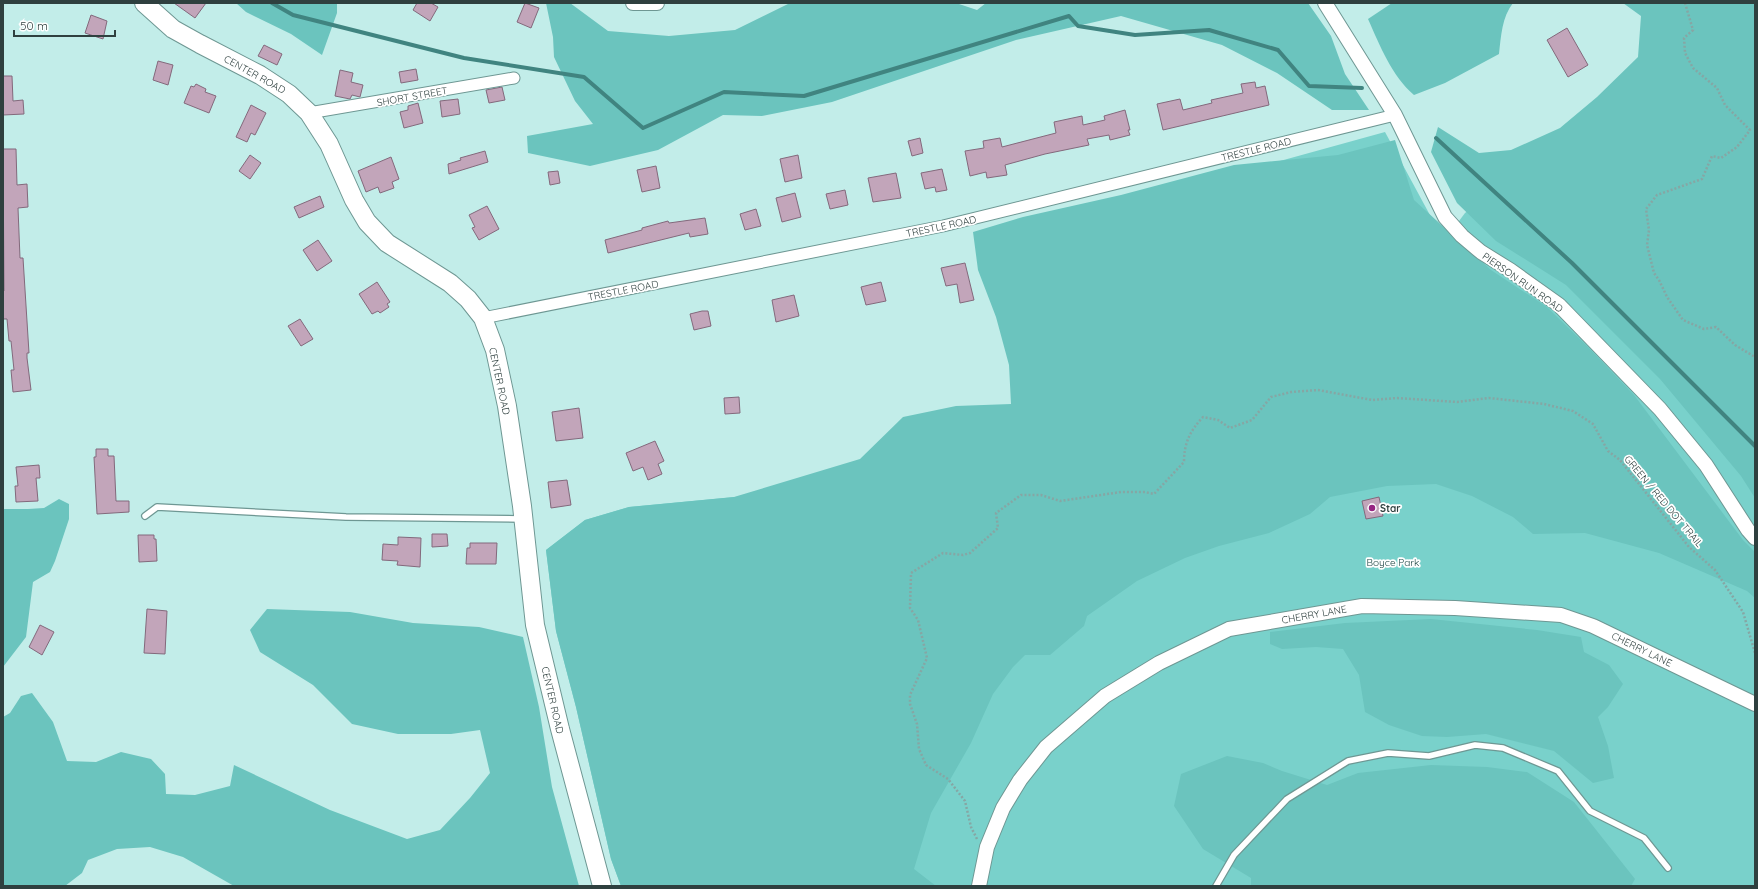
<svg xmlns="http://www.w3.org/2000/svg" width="1758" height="889" font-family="Quicksand,sans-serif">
<rect width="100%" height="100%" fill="#c2ede9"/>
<polygon fill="#79d1cb" points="1755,3 1755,886 621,886 611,859 576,707 556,631 546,550 585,520 629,507 1084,464 996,239 1385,132 1444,241 1465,213 1682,40"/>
<g fill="#6bc4be">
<polygon points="236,3 337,3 337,13 322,55 291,34 246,12"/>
<polygon points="546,3 570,3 608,31 669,36 735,30 790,3 956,3 977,10 986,3 1308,3 1331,36 1345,74 1369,110 1332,110 1277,73 1222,45 1121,16 1016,40 832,102 762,116 723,115 658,150 590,166 528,153 527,136 593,124 575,101 554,57 553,37"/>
<path d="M 1392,3 L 1513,3 C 1502,17 1501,36 1499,54 L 1445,83 L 1414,95 C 1392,76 1380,46 1368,19 Z"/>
<polygon points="1623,3 1755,3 1755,498 1741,476 1660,379 1566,285 1496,241 1457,203 1431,152 1438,127 1479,153 1511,150 1560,128 1597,97 1638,57 1641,16"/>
<polygon points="1395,140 1414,200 1491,270 1547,307 1588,347 1634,395 1743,540 1755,552 1755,598 1747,591 1659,553 1585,533 1533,534 1513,517 1472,496 1436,484 1387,486 1330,497 1310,514 1269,533 1219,546 1185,558 1137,581 1087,616 1084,626 1050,655 1025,655 1013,667 993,694 971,743 931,813 914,869 936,886 621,886 611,859 576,707 556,631 546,550 585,520 629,507 734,497 860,459 903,417 956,406 1011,404 1009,365 996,317 978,270 973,232 1023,217 1121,195 1234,165 1338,155"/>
<polygon points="59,499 69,504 69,519 55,561 50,572 33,582 26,637 3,667 3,509 28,509 44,508"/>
<polygon points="267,609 350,612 413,623 479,627 523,637 539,707 552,787 579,886 234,886 183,857 150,847 117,849 88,860 82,873 65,886 3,886 3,717 10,713 21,696 32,693 53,722 67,761 96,762 121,752 151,759 165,774 166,794 195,795 230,786 234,765 330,810 407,839 440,830 470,798 490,773 480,730 451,734 398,734 352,724 313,685 260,652 250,630"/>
<polygon points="1431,619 1537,630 1581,637 1584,652 1609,665 1623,684 1608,707 1598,717 1608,746 1614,778 1593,783 1554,751 1486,734 1447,737 1422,736 1389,725 1365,712 1359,675 1343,649 1316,647 1282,649 1270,644 1270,632 1345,623"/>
<polygon points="1227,756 1263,763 1282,771 1327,785 1358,773 1431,765 1487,767 1527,772 1574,802 1635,879 1631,886 1251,886 1251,878 1203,849 1174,806 1181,774"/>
</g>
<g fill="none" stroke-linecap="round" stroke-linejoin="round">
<g stroke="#408480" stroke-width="4">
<polyline points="272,3 293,15 464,58 584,77 643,128 724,92 804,96 1069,16 1078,26 1135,35 1209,30 1278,50 1309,86 1362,88"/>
<polyline points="1436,138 1572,263 1755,446"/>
</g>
</g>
<g fill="#c2a5ba" stroke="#83697c">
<polygon points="174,3 206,3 195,18"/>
<polygon points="417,3 431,3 438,7 430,21 413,10"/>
<polygon points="525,3 539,8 531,28 517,22"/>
<polygon points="91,15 107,21 103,39 85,33"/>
<polygon points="1567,28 1588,65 1568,77 1547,40"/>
<polygon points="264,45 282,54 277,65 258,56"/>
<polygon points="158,61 173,65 168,85 153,80"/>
<polygon points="416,69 418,80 401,83 399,72"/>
<polygon points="340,70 353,73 351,82 363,85 360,97 352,95 350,99 335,96"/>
<polygon points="3,76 12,76 13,101 23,100 24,114 3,115"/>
<polygon points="1255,82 1256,88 1265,86 1269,105 1163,130 1157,104 1180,99 1183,110 1212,103 1211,100 1243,93 1241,84"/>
<polygon points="196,84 206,89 205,92 216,96 209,113 184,103 191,86 194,87"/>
<polygon points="502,87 505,100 489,103 486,90"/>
<polygon points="458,99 460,114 442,117 440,101"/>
<polygon points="418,103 423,123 404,128 400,112 408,110 408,106"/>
<polygon points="251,105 266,113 255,135 251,133 247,142 236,137"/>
<polygon points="1125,110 1130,130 1128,130 1130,135 1110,140 1109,135 1087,139 1089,145 1045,154 1005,165 1007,175 987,178 986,172 970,176 965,151 984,148 983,141 1000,138 1002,147 1056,133 1054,122 1082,116 1083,125 1105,120 1104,116"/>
<polygon points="920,138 923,153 912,156 908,141"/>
<polygon points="3,149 16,149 17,185 27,184 28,207 18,208 20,258 23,258 29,353 27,353 27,358 31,390 13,392 11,370 14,370 11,341 9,341 7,319 3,319 3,291 4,291"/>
<polygon points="485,151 488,162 449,174 448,164 461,160 460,158"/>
<polygon points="250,155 261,163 250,179 239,171"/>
<polygon points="798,155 802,178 785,182 780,159"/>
<polygon points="391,157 399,179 392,182 394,188 380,193 378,187 366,192 358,171"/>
<polygon points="656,166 660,188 642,192 637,170"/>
<polygon points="942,169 947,190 936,192 935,187 925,189 921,173"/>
<polygon points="558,171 560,183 550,185 548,172"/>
<polygon points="896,173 901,198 873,202 868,178"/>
<polygon points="845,190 848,205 830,209 826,194"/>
<polygon points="795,193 801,217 782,222 776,198"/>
<polygon points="320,196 324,207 299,218 294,207"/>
<polygon points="487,206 499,229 479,240 472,228 475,227 469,215"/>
<polygon points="756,209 761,226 745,230 740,214"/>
<polygon points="705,218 708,234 690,237 689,233 608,253 605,240 642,230 642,228 668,221 669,223"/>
<polygon points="318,240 332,261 317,271 303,250"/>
<polygon points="965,263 974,300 960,303 957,284 946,286 941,268"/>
<polygon points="377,282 390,302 387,304 389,307 380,313 378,311 372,314 359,294"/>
<polygon points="881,282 886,301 866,305 861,287"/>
<polygon points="794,295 799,316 776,322 772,300"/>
<polygon points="702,311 708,311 711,326 694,330 690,314"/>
<polygon points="300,319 313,339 301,346 288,326"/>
<polygon points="739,397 740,413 725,414 724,398"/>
<polygon points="579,408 583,438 556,441 552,412"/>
<polygon points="655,441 664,461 658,464 662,474 648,480 643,467 633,471 626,453"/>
<polygon points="96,449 108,449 108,456 114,456 116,501 129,501 129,512 97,514 94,457 96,457"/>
<polygon points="39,465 40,478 36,478 38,501 16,502 15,486 18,486 16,467"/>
<polygon points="567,480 571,505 551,508 548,482"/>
<polygon points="1379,497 1383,516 1366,519 1362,501"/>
<polygon points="432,534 447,534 448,546 432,547"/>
<polygon points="138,535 154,535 154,539 156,539 157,561 139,562"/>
<polygon points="398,537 421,538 420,567 397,565 398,561 382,560 383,544 398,545"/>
<polygon points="470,543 497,543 496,564 466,564 467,548 470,548"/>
<polygon points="147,609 167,611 165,654 144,653"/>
<polygon points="40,625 54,632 42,655 29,647"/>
</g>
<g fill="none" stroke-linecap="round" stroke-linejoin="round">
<g stroke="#6e9793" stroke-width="8">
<g id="service">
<polyline points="145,516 157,507 346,517 521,519"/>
<polyline points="1216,886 1234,855 1287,799 1348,761 1388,753 1429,756 1475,745 1503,748 1558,771 1590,811 1644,838 1668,868"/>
</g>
</g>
<g stroke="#6e9793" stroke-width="13">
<g id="minor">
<polyline points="309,113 514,78"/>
<polyline points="483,318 943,226 1395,115"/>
</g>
</g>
<g stroke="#6e9793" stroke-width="16">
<g id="tertiary">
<polyline points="633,3 657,3"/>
<polyline points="1325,3 1395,115 1445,217 1462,236 1481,252 1510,270 1559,305 1660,409 1706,465 1748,530 1755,538"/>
<polyline points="979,886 987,847 1003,808 1020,780 1046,747 1105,696 1159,663 1229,629 1362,606 1455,608 1561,615 1593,626 1755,704"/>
</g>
</g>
<g stroke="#6e9793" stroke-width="20">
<polyline id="primary" points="144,3 173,29 200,44 260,75 289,94 309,113 329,144 354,200 367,222 387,243 450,283 468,299 483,318 495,350 507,406 522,506 535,625 560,729 602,886"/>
</g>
<g stroke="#86a6a4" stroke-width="2.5" stroke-dasharray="2 2" stroke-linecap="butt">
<polyline points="1685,3 1693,30 1684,38 1685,53 1693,68 1717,88 1725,105 1750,130 1737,147 1721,158 1712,156 1702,179 1657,195 1646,209 1649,230 1647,245 1654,273 1659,280 1667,297 1683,320 1704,329 1716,327 1735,345 1755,357"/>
<path d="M 977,839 L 971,827 L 965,801 L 948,779 L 926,765 L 919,749 L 917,724 L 910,704 L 910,695 L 927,658 L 918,620 L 910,608 L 911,573 L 943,553 L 963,555 L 970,553 L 998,528 L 996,513 L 1021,495 L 1041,495 L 1060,501 L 1121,492 L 1145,492 L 1154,494 L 1184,462 C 1184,443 1190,431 1203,417 L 1218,420 L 1230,428 L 1252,420 L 1271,397 L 1291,392 L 1318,390 L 1372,400 L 1397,398 L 1457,402 L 1489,398 L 1544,404 L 1573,411 L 1593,424 L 1608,451 L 1620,460 L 1689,547 L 1715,570 L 1743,612 L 1755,653"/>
</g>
<use href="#service" stroke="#fff" stroke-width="5.5"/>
<use href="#minor" stroke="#fff" stroke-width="11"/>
<use href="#tertiary" stroke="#fff" stroke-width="14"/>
<use href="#primary" stroke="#fff" stroke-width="18"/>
</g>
<circle fill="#962482" stroke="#fff" stroke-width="1.5" cx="1372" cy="508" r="4"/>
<g text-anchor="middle" stroke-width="3.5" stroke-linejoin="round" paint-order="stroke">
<g font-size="10" fill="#2f403f" stroke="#fff">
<text transform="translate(255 74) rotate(29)" y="4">CENTER ROAD</text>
<text transform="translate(412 96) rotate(-10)" y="4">SHORT STREET</text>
<text transform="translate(1256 149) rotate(-14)" y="4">TRESTLE ROAD</text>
<text transform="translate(941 226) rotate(-12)" y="4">TRESTLE ROAD</text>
<text transform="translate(1523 282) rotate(35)" y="4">PIERSON RUN ROAD</text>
<text transform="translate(623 290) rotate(-11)" y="4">TRESTLE ROAD</text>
<text transform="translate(500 381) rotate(78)" y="4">CENTER ROAD</text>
<text transform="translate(1664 501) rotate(50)" y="4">GREEN / RED DOT TRAIL</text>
<text transform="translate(1314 614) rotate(-10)" y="4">CHERRY LANE</text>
<text transform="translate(1642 649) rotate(26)" y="4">CHERRY LANE</text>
<text transform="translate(553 700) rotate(77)" y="4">CENTER ROAD</text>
</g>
<g font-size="10" font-weight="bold" fill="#2f403f" stroke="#fff" text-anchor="start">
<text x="1380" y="512">Star</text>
</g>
<g font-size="10" fill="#1c4543" stroke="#fff">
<text x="1393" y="566">Boyce Park</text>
</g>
</g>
<rect width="1758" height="889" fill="none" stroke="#2f403f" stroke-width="8"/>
<path d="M14 30v6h101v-6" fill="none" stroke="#2f403f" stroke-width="2"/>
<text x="20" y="30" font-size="12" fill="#2f403f" stroke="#ffffff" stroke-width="3" paint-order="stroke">50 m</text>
</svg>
